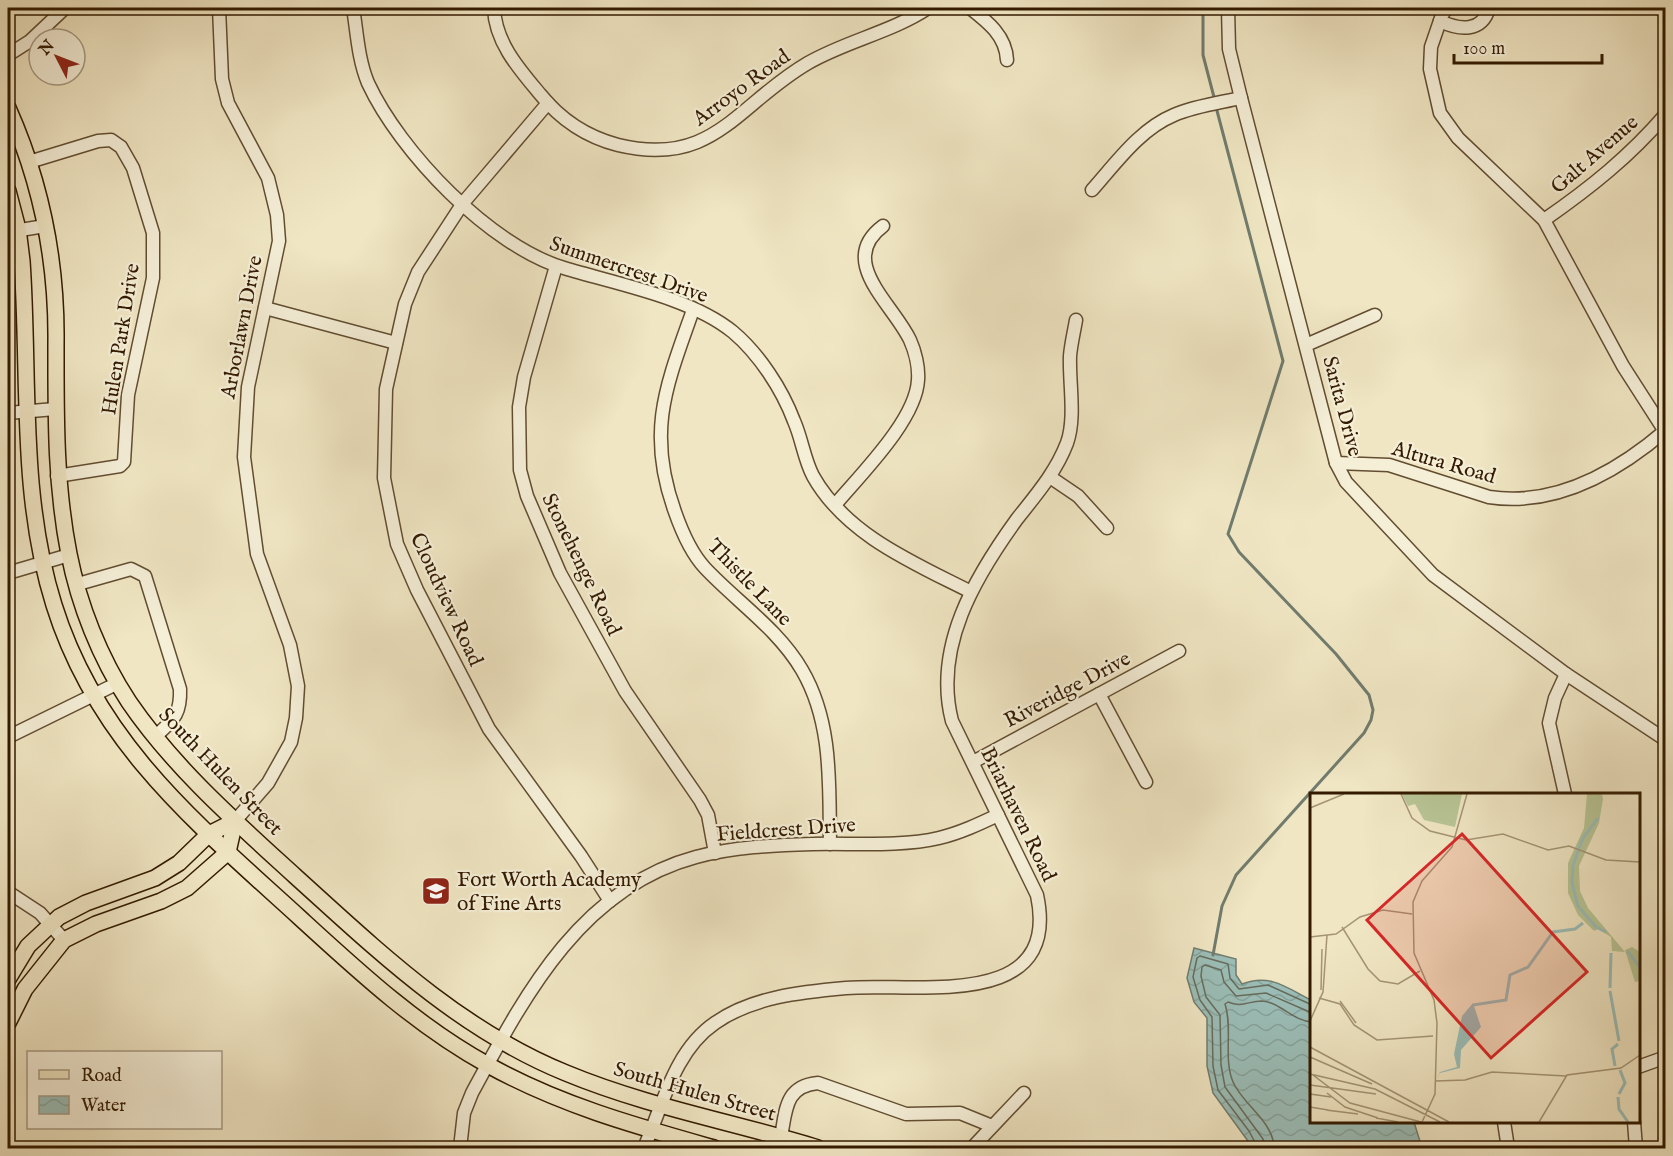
<svg xmlns="http://www.w3.org/2000/svg" width="1673" height="1156" font-family="'IM FELL English',serif">
<defs>
<pattern id="water-waves" width="16" height="10" patternUnits="userSpaceOnUse" patternTransform="scale(1.5)"><rect width="16" height="10" fill="#9bbeb8"/><path d="M0 5q4-4 8 0t8 0" fill="none" stroke="#86a39c"/></pattern>
</defs>
<rect width="100%" height="100%" fill="#f0e6c3"/>
<filter id="stains"><feTurbulence type="fractalNoise" baseFrequency=".00333" numOctaves="4"/><feColorMatrix values="0 0 0 0 .2 0 0 0 0 .09 0 0 0 0 .02 0 0 0 .5 -.17"/></filter>
<radialGradient id="worn" r=".72"><stop offset=".6" stop-color="#630" stop-opacity="0"/><stop offset="1" stop-color="#630" stop-opacity=".3"/></radialGradient>
<path fill="url(#water-waves)" stroke="#717c6e" stroke-width="1.5" d="M 1194,948 L 1236,959 L 1236,975 L 1242,984 C 1270,973 1287,988 1311,1000 L 1312,1122 L 1414,1122 L 1422,1148 L 1253,1148 L 1213,1093 L 1207,1066 L 1207,1018 L 1194,1002 L 1187,978 Z"/>
<g fill="none" stroke-linecap="round" stroke-linejoin="round">
<g stroke="#676c5c" stroke-width="1.5">
<polyline points="1258,1148 1249,1131 1218,1090 1213,1066 1212,1017 1200,1000 1193,977 1197,958 1200,956 1228,964 1230,978 1239,989 1268,985 1312,1005"/>
<polyline points="1265,1148 1263,1139 1225,1087 1221,1065 1220,1015 1206,997 1201,976 1202,967 1205,965 1221,970 1224,982 1236,996 1266,993 1312,1013"/>
<path d="M 1274,1148 C 1274,1122 1243,1105 1233,1082 C 1223,1058 1233,1028 1225,1004 L 1228,1002 C 1242,1008 1248,1001 1262,1001 C 1280,1002 1293,1021 1312,1022"/>
</g>
<g stroke="#717c6e" stroke-width="3">
<polyline points="1203,8 1203,55 1215,101"/>
<polyline points="1213,955 1222,906 1236,875 1364,733 1371,720 1373,710 1369,695 1336,654 1239,552 1228,534 1283,361 1216,107"/>
</g>
<g stroke="#624d31" stroke-width="15">
<g id="minor">
<polyline points="219,8 222,79 228,103 268,178 277,215 279,241 248,387 244,457 257,554 290,645 298,686 296,718 291,742 268,783 235,821"/>
<path d="M 353,8 C 357,32 358,59 368,83 C 400,152 490,246 564,268 C 616,284 690,297 733,332 C 759,354 782,389 794,421 C 802,439 804,459 813,476 C 846,535 914,563 971,592"/>
<path d="M 494,8 C 495,42 519,69 540,94 C 560,119 587,137 618,145 C 714,168 736,105 808,63 C 846,41 892,32 928,8"/>
<path d="M 970,8 C 988,22 1006,36 1007,60"/>
<polyline points="1228,8 1229,49 1241,98 1336,463 1346,482 1433,575 1566,674 1666,740"/>
<polyline points="1447,8 1442,15 1431,47 1430,69 1440,113 1458,138 1544,220 1623,366 1666,433"/>
<polyline points="1659,8 1666,11"/>
<path d="M 1440,21 C 1459,30 1482,33 1489,8"/>
<polyline points="8,55 30,41 65,8"/>
<polyline points="548,103 463,203 418,272 405,304 386,389 384,478 397,544 417,590 489,729 581,856 610,901"/>
<polyline points="29,162 98,141 111,140 121,147 133,168 153,233 153,278 128,395 124,462 120,466 57,476"/>
<path d="M 1092,190 C 1116,163 1140,129 1174,115 C 1195,106 1219,103 1241,98"/>
<path d="M 1544,220 C 1590,188 1629,157 1666,114"/>
<polyline points="8,232 45,226"/>
<polyline points="556,266 524,377 519,407 520,470 527,496 560,573 625,691 700,800 708,815 715,853"/>
<polyline points="265,308 396,343"/>
<path d="M 693,310 C 666,386 646,432 675,512 C 682,532 691,553 705,568 C 737,602 778,629 802,670 C 833,723 829,785 830,844"/>
<polyline points="1306,345 1375,315"/>
<polyline points="8,413 55,409"/>
<path d="M 1336,463 L 1389,465 L 1489,497 C 1555,507 1617,472 1666,430"/>
<polyline points="1050,477 1078,496 1107,528"/>
<path d="M 835,505 C 861,474 916,420 918,380 C 919,367 915,351 910,340 C 893,304 836,261 883,226"/>
<polyline points="8,573 69,555"/>
<path d="M 78,584 L 131,569 L 145,576 L 180,689 C 181,715 173,720 155,737"/>
<polyline points="1099,694 1146,782"/>
<polyline points="8,737 118,683"/>
<polyline points="973,762 1179,651"/>
<polyline points="1565,794 1549,723 1555,698 1566,674"/>
<polyline points="8,892 40,913 64,940"/>
<polyline points="1638,1067 1666,1057"/>
<polyline points="1504,1122 1508,1148"/>
<polyline points="1634,1122 1636,1148"/>
<path d="M 781,1137 C 786,1110 785,1086 818,1083 L 906,1114 L 960,1113 L 992,1126"/>
<path d="M 460,1148 L 464,1113 L 472,1093 C 524,997 580,888 696,857 C 733,847 774,845 812,844 C 852,843 901,847 939,838 C 960,833 979,824 998,815"/>
<path d="M 644,1148 C 663,1105 674,1051 715,1023 C 752,997 801,992 846,988 C 914,982 1062,1013 1037,895 L 952,721 C 933,647 975,577 1017,519 C 1036,495 1056,472 1067,443 C 1076,418 1069,383 1070,356 C 1071,344 1074,332 1076,320"/>
<polyline points="972,1148 1024,1093"/>
</g>
</g>
<g stroke="#331a00" stroke-width="18">
<g id="major">
<path d="M 8,108 C 41,182 57,262 56,343 C 56,414 55,483 69,554 C 79,605 100,658 129,702 C 174,768 237,823 295,876 C 379,952 460,1030 566,1073 C 648,1107 734,1122 818,1148"/>
<path d="M 8,191 L 18,229 L 22,261 C 30,376 19,494 54,605 C 97,743 196,823 299,917 C 358,971 417,1026 488,1065 C 560,1105 636,1126 714,1148"/>
<polyline points="8,979 28,946 59,917 86,903 155,878 179,863 209,834 235,821"/>
<polyline points="8,1023 25,989 64,940 96,924 161,901 187,888 228,852 235,821"/>
</g>
</g>
<use href="#minor" stroke="#f5efd8" stroke-width="12"/>
<use href="#major" stroke="#f0e6c3" stroke-width="15"/>
</g>
<defs>
<g id="school-square" transform="scale(1.5)"><rect x="-9" y="-9" width="18" height="18" rx="4" fill="#8f2418" stroke="#f5efd8"/><path d="M0-5L7-2L0 1L-7-2ZM-4 1L0 2.5L4 1V4Q0 6-4 4Z" fill="#fff"/></g>
</defs>
<g fill-rule="evenodd">
<use href="#school-square" x="436" y="891"/>
</g>
<g text-anchor="middle" stroke-width="4.5" stroke-linejoin="round" paint-order="stroke">
<g font-size="21" fill="#331a00" stroke="#f5efd8">
<text transform="translate(741 87) rotate(-36)" y="7">Arroyo Road</text>
<text transform="translate(1594 154) rotate(-41)" y="7">Galt Avenue</text>
<text transform="translate(629 269) rotate(19)" y="7">Summercrest Drive</text>
<text transform="translate(241 327) rotate(-79)" y="7">Arborlawn Drive</text>
<text transform="translate(120 339) rotate(-81)" y="7">Hulen Park Drive</text>
<text transform="translate(1343 406) rotate(75)" y="7">Sarita Drive</text>
<text transform="translate(1444 462) rotate(16)" y="7">Altura Road</text>
<text transform="translate(582 564) rotate(64)" y="7">Stonehenge Road</text>
<text transform="translate(750 582) rotate(46)" y="7">Thistle Lane</text>
<text transform="translate(447 599) rotate(65)" y="7">Cloudview Road</text>
<text transform="translate(1067 689) rotate(-28)" y="7">Riveridge Drive</text>
<text transform="translate(221 771) rotate(46)" y="7">South Hulen Street</text>
<text transform="translate(1019 814) rotate(64)" y="7">Briarhaven Road</text>
<text transform="translate(786 829) rotate(-4)" y="7">Fieldcrest Drive</text>
<text transform="translate(695 1091) rotate(16)" y="7">South Hulen Street</text>
</g>
<g font-size="21" fill="#331a00" stroke="#f5efd8" text-anchor="start">
<text x="457" y="886">Fort Worth Academy<tspan x="457" dy="24">of Fine Arts</tspan></text>
</g>
</g>
<g transform="translate(1310 793)">
<rect width="330" height="330" fill="#f0e6c3"/>
<path d="M 92,1 L 152,1 L 145,34 L 114,27 L 105,11 L 98,13 Z" fill="#b8c595"/>
<path d="M 277,1 L 292,1 L 293,6 L 289,30 L 269,73 L 270,98 L 278,115 L 315,159 L 302,158 L 301,144 L 288,136 L 284,138 L 268,122 L 258,100 L 258,70 L 274,35 ZM 322,154 L 330,159 L 330,188 L 325,189 L 315,157 Z" fill="#b8c595"/>
<path d="M 163,210 L 171,234 L 151,257 L 150,275 L 130,280 L 127,286 L 130,279 L 147,274 L 144,261 L 152,223 Z" fill="#9bbeb8"/>
<path fill="none" stroke="#9bbeb8" stroke-width="3" d="M 288,25 L 273,45 L 263,72 L 262,90 L 268,113 L 286,134 L 296,139M 317,158 L 330,174M 300,195 L 301,160M 300,198 L 309,248M 163,212 L 196,207 L 200,182 L 218,174 L 243,139 L 265,136 L 273,130M 305,273 L 302,256 L 308,251M 309,301 L 315,290 L 310,277M 308,304 L 309,316 L 318,329"/>
<path fill="none" stroke="#a49475" stroke-width="1.5" d="M 91,1 L 102,25 L 120,38 L 156,47 L 193,41 L 238,57 L 259,53 L 296,67 L 330,69M 0,15 L 34,1M 32,134 L 58,176 L 70,188 L 88,191 L 110,178M 0,144 L 26,141 L 50,124 L 73,117 L 102,121M 11,197 L 12,156M 9,205 L 30,211 L 44,232 L 67,247 L 123,243M 30,208 L 46,230M 0,228 L 13,199 L 17,142M 0,254 L 139,329M 0,264 L 62,291M 0,281 L 65,296 L 130,329M 3,282 L 40,310 L 111,329M 126,288 L 155,287 L 182,279 L 256,283M 0,292 L 66,301M 17,300 L 35,314 L 68,325M 0,301 L 21,304M 0,314 L 18,317M 16,317 L 48,321M 66,325 L 88,329M 112,329 L 125,301 L 127,230 L 124,207 L 104,160 L 103,109 L 112,88 L 142,54 L 157,1M 229,329 L 257,282 L 311,275 L 330,262"/>
<path fill="#d62828" fill-opacity="0.15" stroke="#d62828" stroke-width="3" d="M 152,41 L 277,179 L 181,265 L 57,127 Z"/>
<rect width="330" height="330" fill="none" stroke="#331a00" stroke-width="3"/>
</g>
<rect width="1673" height="1156" fill="none" stroke="#f0e6c3" stroke-width="30"/>
<rect x="9" y="9" width="1655" height="1138" fill="none" stroke="#331a00" stroke-width="3"/>
<rect x="15" y="15" width="1643" height="1126" fill="none" stroke="#331a00" stroke-width="1.5"/>
<rect x="27" y="1051" width="195" height="78" fill="#f5efd8" stroke="#a79a82" stroke-width="1.5"/>
<rect x="39" y="1070" width="30" height="9" fill="#f0e6c3" stroke="#a79a82" stroke-width="1.5"/>
<text x="81" y="1081" font-size="18" fill="#331a00">Road</text>
<rect x="39" y="1096" width="30" height="18" fill="url(#water-waves)" stroke="#a79a82" stroke-width="1.5"/>
<text x="81" y="1111" font-size="18" fill="#331a00">Water</text>
<g transform="translate(57 57) rotate(312)"><circle r="28" fill="#f5efd8" stroke="#a79a82" stroke-width="1.5"/>
<path d="M0-4.5L10 22L0 15L-10 22Z" fill="#8f2418"/>
<text y="-9" font-size="16" font-weight="bold" text-anchor="middle" fill="#331a00">N</text>
</g>
<path d="M1454 54v9h148v-9" fill="none" stroke="#331a00" stroke-width="3"/>
<text x="1463" y="54" font-size="18" fill="#331a00" stroke="#f5efd8" stroke-width="4.5" paint-order="stroke">100 m</text>
<rect width="100%" height="100%" filter="url(#stains)"/>
<rect width="100%" height="100%" fill="url(#worn)"/>
</svg>
